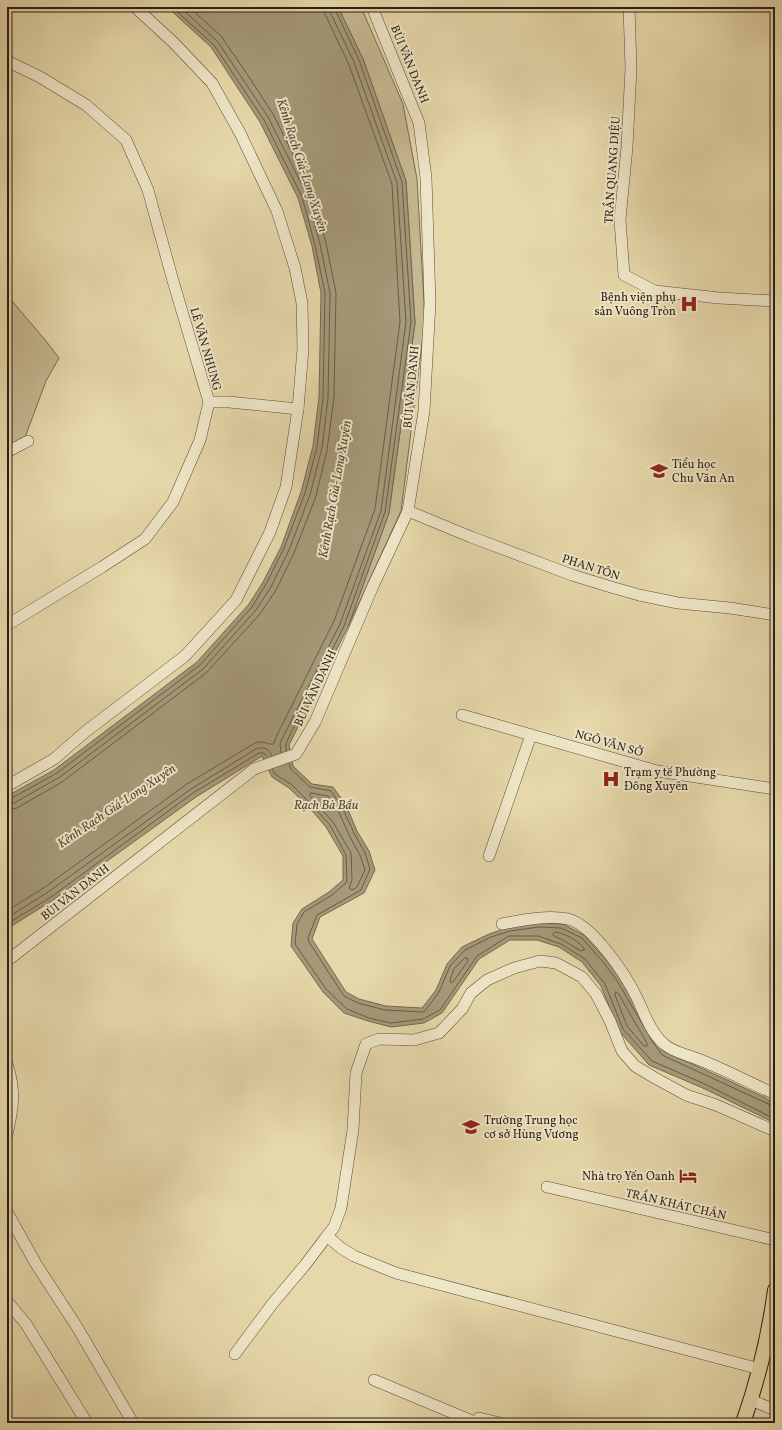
<svg xmlns="http://www.w3.org/2000/svg" width="782" height="1430" font-family="Vollkorn,serif">
<rect width="100%" height="100%" fill="#e6d8aa"/>
<filter id="stains"><feTurbulence type="fractalNoise" baseFrequency=".005" numOctaves="4"/><feColorMatrix values="0 0 0 0 .2 0 0 0 0 .09 0 0 0 0 .02 0 0 0 .5 -.17"/></filter>
<radialGradient id="worn" r=".72"><stop offset=".6" stop-color="#630" stop-opacity="0"/><stop offset="1" stop-color="#630" stop-opacity=".3"/></radialGradient>
<g fill="#c6b891" stroke="#776b54">
<polygon points="338,7 361,7 403,104 417,179 425,320 401,511 348,627 389,513 415,323 406,181 363,59"/>
<polygon points="7,295 46,341 59,358 46,381 24,440 7,448"/>
</g>
<polygon fill="#a59978" stroke="#736851" points="167,7 338,7 363,59 406,181 415,323 389,513 348,627 289,745 293,766 312,784 333,787 346,805 357,831 369,851 375,870 364,893 320,917 312,939 346,992 359,999 386,1006 422,1008 436,990 447,964 462,947 489,934 510,927 539,923 563,924 584,935 606,960 619,976 650,1031 664,1051 764,1097 775,1104 775,1123 705,1089 649,1065 619,1031 601,986 582,962 559,947 537,940 510,940 479,959 442,1013 424,1023 391,1027 368,1021 344,1013 323,992 291,946 293,923 302,909 329,892 343,880 343,856 326,827 308,806 289,788 272,777 262,756 196,797 53,900 7,929 7,796 54,770 197,662 249,604 263,582 281,547 301,492 313,446 319,397 321,293 312,246 298,198 260,122 211,47"/>
<g fill="none" stroke-linecap="round" stroke-linejoin="round">
<g stroke="#665c47" stroke-width="1">
<polyline points="286,751 286,743 344,626 385,512 411,322 402,182 359,60 334,7"/>
<polyline points="281,752 280,745 281,741 340,624 381,511 406,322 397,183 354,62 330,12 329,7"/>
<polyline points="289,764 291,769 310,787 331,791 342,807 354,833 365,853 370,869 361,890 317,915 308,938 309,942 344,996 358,1003 385,1010 424,1012 439,992 450,966 465,950 491,937 510,931 539,927 561,928 582,938 603,962 616,979 650,1037"/>
<polyline points="272,769 275,774 292,785 311,804 330,825 346,855 347,882 332,895 304,912 297,924 295,944 326,989 347,1009 369,1018 391,1023 423,1019 440,1010 477,956 509,936 538,936 561,944 585,959 605,984 623,1029 652,1061 707,1085 775,1119"/>
<polygon points="311,793 328,796 338,810 349,835 360,855 365,870 357,887 352,890 349,888 352,880 351,853 333,822 310,796"/>
<polyline points="7,799 12,798 57,773 200,665 252,607 266,584 284,548 305,493 317,447 323,398 325,293 315,245 302,197 264,120 214,45 172,7"/>
<polyline points="7,804 14,803 60,777 203,669 256,610 271,587 289,550 310,495 322,448 328,398 330,293 320,244 307,195 268,117 218,42 180,7"/>
<polyline points="7,810 17,808 62,782 206,673 260,614 276,590 294,553 316,496 327,450 334,398 336,293 326,243 312,193 273,114 245,71 221,36 189,7"/>
<path d="M 7,911 L 45,887 L 187,784 L 255,743 C 264,740 267,745 274,744 L 276,737 L 334,621 L 375,509 L 400,322 L 392,184 L 349,65 L 325,14 L 323,7"/>
<path d="M 7,918 L 48,892 L 191,789 L 256,749 C 264,746 269,749 272,756"/>
<polyline points="7,924 51,897 193,793 259,753 264,753 267,757"/>
<path d="M 555,932 C 565,933 577,940 584,948 L 584,950 L 581,951 L 563,940 L 554,936 L 553,934 Z"/>
<polygon points="465,958 467,958 468,961 453,982 451,983 450,980 454,969"/>
<polygon points="616,992 618,993 647,1043 647,1046 644,1046 627,1026 615,995"/>
<polyline points="650,1038 662,1055 775,1107"/>
</g>
<g stroke="#584c3b" stroke-width="12">
<g id="minor">
<polyline points="629,7 631,68 627,147 620,220 624,275 655,291 719,298 775,301"/>
<polyline points="7,61 40,77 86,105 126,140 148,190 173,281 209,402 200,440 173,502 145,539 102,567 7,625"/>
<polyline points="209,402 229,402 298,409"/>
<polyline points="7,452 28,441"/>
<polyline points="408,511 471,537 572,575 611,587 639,595 678,603 730,608 775,615"/>
<polyline points="462,715 657,771 775,789"/>
<polyline points="7,786 54,759 85,732 185,656 236,600 270,532 286,487 298,409 303,349 302,303 295,268 277,211 259,173 240,133 212,83 174,43 135,7"/>
<polyline points="489,856 531,735"/>
<path d="M 502,924 C 522,920 548,915 568,919 C 593,925 626,975 637,998 C 644,1013 651,1033 664,1044 C 673,1052 685,1054 695,1058 C 722,1068 748,1082 775,1094"/>
<polyline points="7,961 254,769 296,754 315,722 373,586 408,511 424,411 430,303 426,178 419,123 372,7"/>
<path d="M 7,1064 C 16,1091 13,1108 7,1135"/>
<polyline points="547,1187 775,1240"/>
<polyline points="7,1212 36,1264 77,1327 133,1423"/>
<polyline points="327,1236 334,1227 341,1208 353,1130 356,1073 366,1044 379,1039 414,1040 439,1033 462,1009 471,993 487,980 514,968 540,961 556,963 582,977 596,994 610,1021 622,1051 635,1066 655,1078 686,1095 716,1105 775,1131"/>
<polyline points="7,1301 26,1324 87,1423"/>
<polyline points="235,1354 273,1303 305,1265 327,1236 341,1248 354,1256 396,1273 760,1369"/>
<polyline points="374,1380 477,1423"/>
<polyline points="751,1400 775,1410"/>
<polyline points="477,1423 479,1418 500,1423"/>
</g>
</g>
<g stroke="#281e16" stroke-width="16">
<path id="major" d="M 743,1423 C 758,1380 769,1335 775,1290"/>
</g>
<use href="#minor" stroke="#efe6c8" stroke-width="11"/>
<use href="#major" stroke="#e6d8aa" stroke-width="14"/>
</g>
<defs>
<g id="hospital-bare" transform="scale(1.38)"><path d="M-5-5h3v3.5h4V-5h3V5h-3V1.5h-4V5h-3Z" fill="#8f2418" stroke="#efe6c8" stroke-width="2.5" paint-order="stroke"/></g>
<g id="school-bare" transform="scale(1.38)"><path d="M0-5L7-2L0 1L-7-2ZM-4 1L0 2.5L4 1V4Q0 6-4 4Z" fill="#8f2418" stroke="#efe6c8" stroke-width="2.5" paint-order="stroke"/></g>
<g id="hotel-bare" transform="scale(1.38)"><path d="M-6-4.5h1.5V1H6V5H4.5V3h-9V5H-6ZM-4 0a1.8 1.8 0 1 1 3.6 0ZM.5 0V-2.5h3Q6-2.5 6 0Z" fill="#8f2418" stroke="#efe6c8" stroke-width="2.5" paint-order="stroke"/></g>
</defs>
<g fill-rule="evenodd">
<use href="#hospital-bare" x="689" y="304"/>
<use href="#school-bare" x="659" y="471"/>
<use href="#hospital-bare" x="611" y="779"/>
<use href="#school-bare" x="471" y="1127"/>
<use href="#hotel-bare" x="688" y="1176"/>
</g>
<g text-anchor="middle" stroke-width="4" stroke-linejoin="round" paint-order="stroke">
<g font-size="12" fill="#281e16" stroke="#efe6c8">
<text transform="translate(410 64) rotate(68)" y="4">BÙI VĂN DANH</text>
<text transform="translate(612 170) rotate(-86)" y="4">TRẦN QUANG DIỆU</text>
<text transform="translate(206 349) rotate(74)" y="4">LÊ VĂN NHUNG</text>
<text transform="translate(411 387) rotate(-85)" y="4">BÙI VĂN DANH</text>
<text transform="translate(591 567) rotate(18)" y="4">PHAN TÔN</text>
<text transform="translate(315 688) rotate(-65)" y="4">BÙI VĂN DANH</text>
<text transform="translate(609 743) rotate(16)" y="4">NGÔ VĂN SỞ</text>
<text transform="translate(75 892) rotate(-38)" y="4">BÙI VĂN DANH</text>
<text transform="translate(676 1204) rotate(13)" y="4">TRẦN KHÁT CHÂN</text>
</g>
<g font-size="12" fill="#281e16" stroke="#efe6c8" text-anchor="start">
<text x="676" y="301" text-anchor="end">Bệnh viện phụ<tspan x="676" dy="14">sản Vuông Tròn</tspan></text>
<text x="672" y="468">Tiểu học<tspan x="672" dy="14">Chu Văn An</tspan></text>
<text x="624" y="776">Trạm y tế Phường<tspan x="624" dy="14">Đông Xuyên</tspan></text>
<text x="484" y="1124">Trường Trung học<tspan x="484" dy="14">cơ sở Hùng Vương</tspan></text>
<text x="675" y="1180" text-anchor="end">Nhà trọ Yến Oanh</text>
</g>
<g font-size="13" font-style="italic" fill="#544938" stroke="#efe6c8">
<text transform="translate(303 165) rotate(72)" y="5">Kênh Rạch Giá-Long Xuyên</text>
<text transform="translate(334 489) rotate(-80)" y="5">Kênh Rạch Giá-Long Xuyên</text>
<text x="326" y="809">Rạch Bà Bầu</text>
<text transform="translate(116 805) rotate(-34)" y="5">Kênh Rạch Giá-Long Xuyên</text>
</g>
</g>
<rect width="782" height="1430" fill="none" stroke="#e6d8aa" stroke-width="24"/>
<rect x="8" y="8" width="766" height="1414" fill="none" stroke="#281e16" stroke-width="2"/>
<rect x="12" y="12" width="758" height="1406" fill="none" stroke="#281e16"/>
<rect width="100%" height="100%" filter="url(#stains)"/>
<rect width="100%" height="100%" fill="url(#worn)"/>
</svg>
